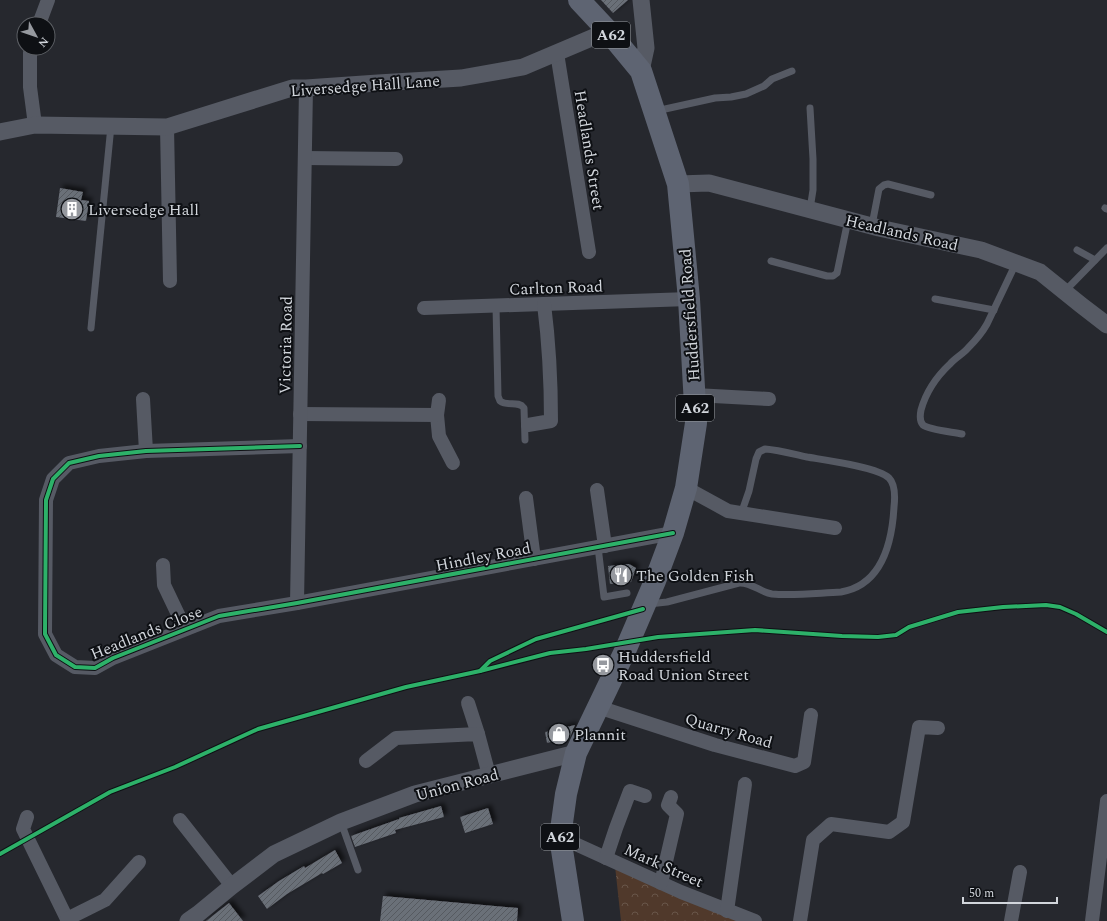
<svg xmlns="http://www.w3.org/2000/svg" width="1107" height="921" font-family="Spectral,serif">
<defs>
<pattern id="park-crowns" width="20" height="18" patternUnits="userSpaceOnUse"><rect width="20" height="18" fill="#50392b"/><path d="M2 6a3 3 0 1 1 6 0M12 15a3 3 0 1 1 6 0" fill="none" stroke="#685549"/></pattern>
<pattern id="building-hatch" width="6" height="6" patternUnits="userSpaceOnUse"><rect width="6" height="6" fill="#6b6f78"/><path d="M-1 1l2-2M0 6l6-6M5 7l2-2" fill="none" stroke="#575a60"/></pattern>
<filter id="shadow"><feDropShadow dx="3.5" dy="-3.5" stdDeviation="2" flood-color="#0009"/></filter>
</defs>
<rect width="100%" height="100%" fill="#26282e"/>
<polygon fill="url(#park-crowns)" points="615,866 746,921 621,921"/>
<g fill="url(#building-hatch)" filter="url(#shadow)">
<polygon points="601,0 628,0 613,13"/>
<polygon points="60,188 83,192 81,200 89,201 86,221 56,217"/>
<polygon points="629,564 636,568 631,582 610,584 608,566"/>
<polygon points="575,725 570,737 547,743 545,732"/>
<polygon points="441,806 444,817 395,830 396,833 355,847 351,836 399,819 399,818"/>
<polygon points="488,808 493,824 465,833 460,817"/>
<polygon points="335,850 342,863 323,874 322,873 287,894 267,909 258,896 279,881 304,866 305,868"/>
<polygon points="383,896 518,908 517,921 380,921"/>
<polygon points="229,903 243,921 206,921"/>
</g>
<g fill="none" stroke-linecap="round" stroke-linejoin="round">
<g stroke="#565a64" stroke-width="7">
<polyline points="656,111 715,98 731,97 746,94 764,86 772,79 792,71"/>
<polyline points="1105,208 1107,209"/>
<polyline points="810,209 813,190 813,159 810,108"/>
<polyline points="872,225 879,189 884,185 888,184 931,195"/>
<polyline points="1077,250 1095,260"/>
<polyline points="771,261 827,276 833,276 837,273 848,220"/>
<polyline points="1064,292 1107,248"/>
<polyline points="935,299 994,310"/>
<path d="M 496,306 L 498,396 L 500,401 C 508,407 518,400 524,408 L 525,440"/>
<polyline points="91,328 111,126"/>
<path d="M 962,434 C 953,432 929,430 923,425 C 919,421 920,415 921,410 C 926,392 936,377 950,364 C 955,358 963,354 968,348 C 975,341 982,333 987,324 L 1016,263"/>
<polyline points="598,547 604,597 627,593"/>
<path d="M 649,604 L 667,602 L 739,583 C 751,582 760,592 772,594 C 794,596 818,593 841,592 C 882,585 892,543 894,507 C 895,498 896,485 889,478 C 878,467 824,460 807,457 C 793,454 779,450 765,449 L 759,452 L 756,459 L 749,491 L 741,514"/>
<polyline points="341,822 358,870"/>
</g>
<g stroke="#565a64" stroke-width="14">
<polyline points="39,24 48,0"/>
<polyline points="31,48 30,53 30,87 35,125"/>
<polyline points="557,53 589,252"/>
<polyline points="167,127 170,281"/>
<polyline points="305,158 396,159"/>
<polyline points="424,308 689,299"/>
<polyline points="695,395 769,399"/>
<polyline points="143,399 146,451"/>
<polyline points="439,400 437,415 439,436 453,463"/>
<polyline points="300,414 437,415"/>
<path d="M 528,425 L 551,421 C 551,382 549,343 544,304"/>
<polyline points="300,446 146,451 99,456 69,463 53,479 46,500 45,634 56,655 75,667 95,668 113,658 219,616 297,603 673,533"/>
<polyline points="686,488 728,511 835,528"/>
<polyline points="597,490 605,546"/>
<polyline points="526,498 534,559"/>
<polyline points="163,565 164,585 185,629"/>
<polyline points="297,603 306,88"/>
<polyline points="468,703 478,734"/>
<polyline points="598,707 715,745 795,766 804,762 811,715"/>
<polyline points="366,761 396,738 478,734 489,775"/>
<polyline points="27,817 23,829 68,921"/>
<polyline points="180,820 232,886"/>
<polyline points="560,837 681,892 755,921"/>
<polyline points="606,858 616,828 630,791 645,796"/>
<polyline points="661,883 677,814 668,805 671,797"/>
<polyline points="727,911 745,784"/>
<polyline points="67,919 105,900 139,862"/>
<polyline points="800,921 813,840 831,824 889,832 903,822 919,727 938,728"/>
<polyline points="1011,921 1020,872"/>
<polyline points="1092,921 1107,801"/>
</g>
<g stroke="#565a64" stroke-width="17">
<polyline points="641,71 646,48 641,0"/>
<polyline points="0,132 35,125 167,127 292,88 306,88 378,83 461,78 523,67 608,31"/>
<polyline points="678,184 709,183 879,228 981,250 1040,272 1081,305 1107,325"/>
<polyline points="188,921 198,914 232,886 274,854 341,822 415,794 576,753"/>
</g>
<polyline stroke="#5e6472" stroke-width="22" points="573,921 560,837 566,794 576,753 625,651 655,581 673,533 686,488 696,423 689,299 678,184 641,71 608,31 579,0"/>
<g stroke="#0e1014" stroke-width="6">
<g id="cycleway">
<polyline points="300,446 146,451 99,456 69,463 53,479 46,500 45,634 56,655 75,667 95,668 113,658 219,616 297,603 673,533"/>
<polyline points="480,671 490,661 536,639 643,609"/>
<polyline points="0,854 110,792 175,767 258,729 406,687 480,671 550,653 586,649 658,637 755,630 842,636 878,637 896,635 909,627 958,612 1003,607 1046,605 1060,607 1076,614 1107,632"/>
</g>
</g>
<use href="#cycleway" stroke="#2db169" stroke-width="4"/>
</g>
<defs>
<g id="building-disc" transform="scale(1.15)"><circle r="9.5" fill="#96999f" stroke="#0e1014"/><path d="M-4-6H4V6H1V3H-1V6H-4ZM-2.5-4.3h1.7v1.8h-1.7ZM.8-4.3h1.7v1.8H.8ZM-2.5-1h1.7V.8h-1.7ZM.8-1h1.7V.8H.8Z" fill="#fff"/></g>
<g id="restaurant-disc" transform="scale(1.15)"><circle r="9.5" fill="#96999f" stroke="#0e1014"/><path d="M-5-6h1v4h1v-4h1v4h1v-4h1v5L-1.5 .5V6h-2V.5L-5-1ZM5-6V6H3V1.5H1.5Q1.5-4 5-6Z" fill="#fff"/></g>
<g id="bus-disc" transform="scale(1.15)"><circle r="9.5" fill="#96999f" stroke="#0e1014"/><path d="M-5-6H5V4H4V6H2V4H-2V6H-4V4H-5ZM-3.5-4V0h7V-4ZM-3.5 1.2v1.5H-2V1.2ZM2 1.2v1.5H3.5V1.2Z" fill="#fff"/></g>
<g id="shop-disc" transform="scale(1.15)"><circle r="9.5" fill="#96999f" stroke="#0e1014"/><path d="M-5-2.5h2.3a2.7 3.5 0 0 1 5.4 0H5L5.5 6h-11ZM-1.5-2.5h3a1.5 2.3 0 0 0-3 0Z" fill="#fff"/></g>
</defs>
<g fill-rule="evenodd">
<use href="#building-disc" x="72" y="209"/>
<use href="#restaurant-disc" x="621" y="575"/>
<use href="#bus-disc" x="603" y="665"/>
<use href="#shop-disc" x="559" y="734"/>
</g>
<g text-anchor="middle" stroke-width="4" stroke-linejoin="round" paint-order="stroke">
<g fill="#0e1014" stroke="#979ba0" stroke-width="1">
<rect x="592" y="22" width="38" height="26" rx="3"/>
<rect x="676" y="395" width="38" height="26" rx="3"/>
<rect x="541" y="824" width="38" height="26" rx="3"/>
</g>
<g font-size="15" font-weight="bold" fill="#d2d6dc">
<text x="611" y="40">A62</text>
<text x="695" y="413">A62</text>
<text x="560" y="842">A62</text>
</g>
<g font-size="16" fill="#d2d6dc" stroke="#0e1014">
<text transform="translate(365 85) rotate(-4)" y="6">Liversedge Hall Lane</text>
<text transform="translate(590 150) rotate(81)" y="6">Headlands Street</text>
<text transform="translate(902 232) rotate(13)" y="6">Headlands Road</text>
<text transform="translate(556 287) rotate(-2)" y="6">Carlton Road</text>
<text transform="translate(689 315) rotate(-94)" y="6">Huddersfield Road</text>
<text transform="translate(285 345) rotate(-89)" y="6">Victoria Road</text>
<text transform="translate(483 556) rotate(-11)" y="6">Hindley Road</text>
<text transform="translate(146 632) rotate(-22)" y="6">Headlands Close</text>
<text transform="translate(729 730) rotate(16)" y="6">Quarry Road</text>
<text transform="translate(457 784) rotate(-15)" y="6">Union Road</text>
<text transform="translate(664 865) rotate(24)" y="6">Mark Street</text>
</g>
<g font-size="16" fill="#d2d6dc" stroke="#0e1014" text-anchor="start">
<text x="88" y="215">Liversedge Hall</text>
<text x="636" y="581">The Golden Fish</text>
<text x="618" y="662">Huddersfield<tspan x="618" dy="18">Road Union Street</tspan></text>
<text x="574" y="740">Plannit</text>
</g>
</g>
<g transform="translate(36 36) rotate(130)"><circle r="19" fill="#0e1014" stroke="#5c5f64"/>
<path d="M0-3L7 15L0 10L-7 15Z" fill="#96999f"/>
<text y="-6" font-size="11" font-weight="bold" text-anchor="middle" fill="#d2d6dc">N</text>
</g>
<path d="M963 897v6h94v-6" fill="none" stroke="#d2d6dc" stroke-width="2"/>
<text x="969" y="897" font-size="12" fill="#d2d6dc" stroke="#0e1014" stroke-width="3" paint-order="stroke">50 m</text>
</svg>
